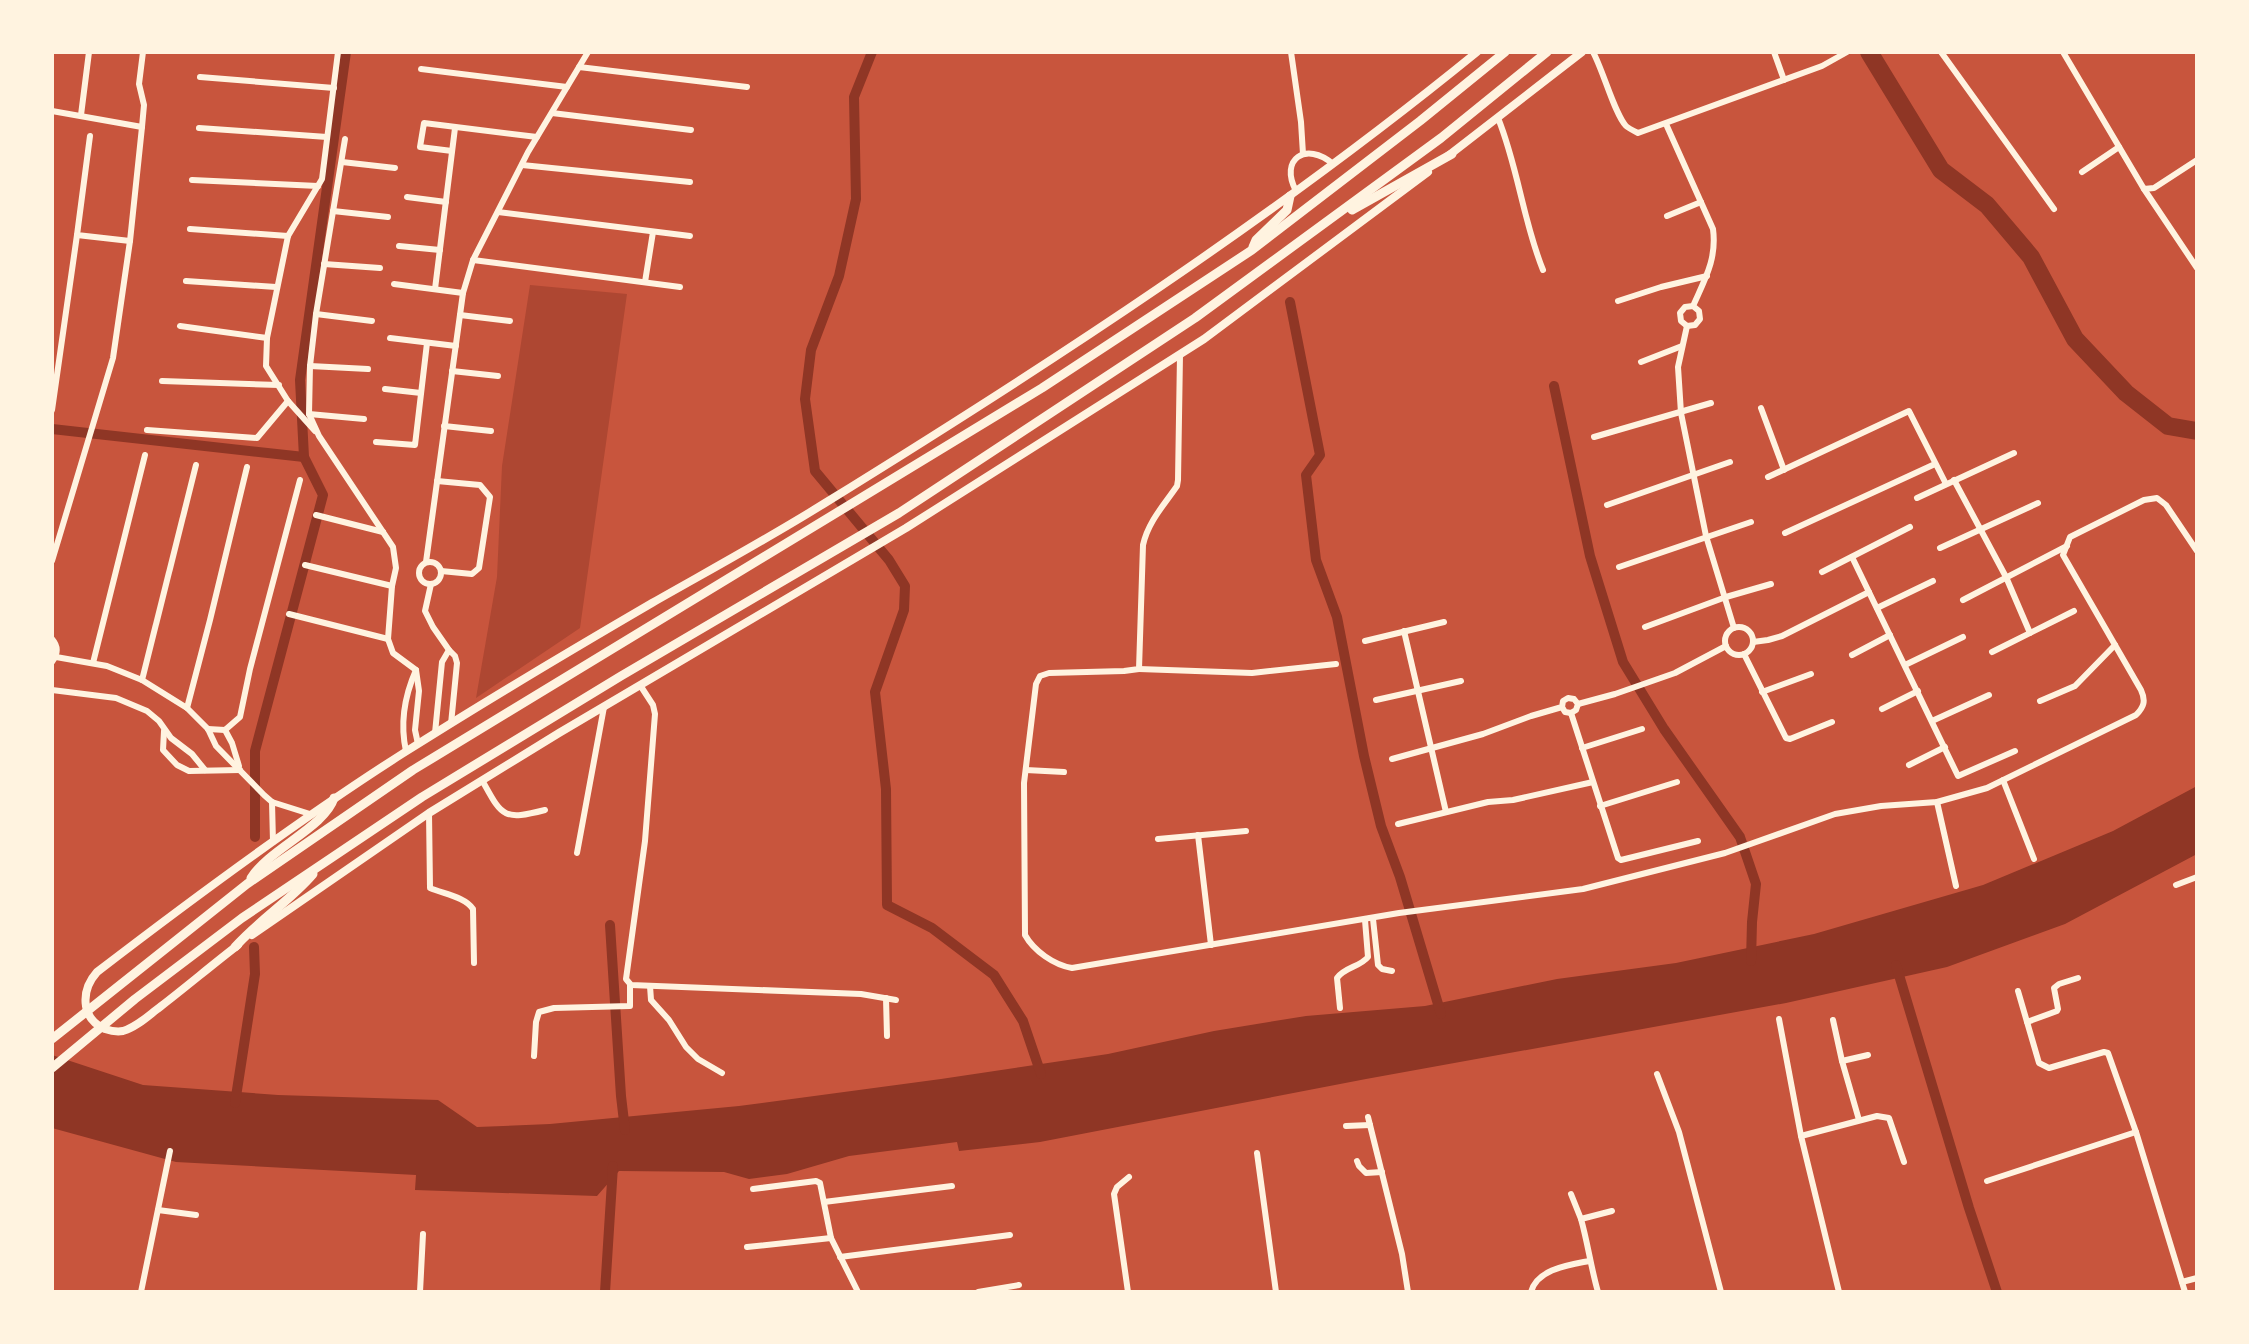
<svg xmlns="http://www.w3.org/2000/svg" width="2249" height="1344" font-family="Inter,sans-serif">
<rect width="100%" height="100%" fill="#c8553d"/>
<polygon fill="#ae4732" points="530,285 627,294 580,628 476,698 497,577 502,466"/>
<polygon fill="#8f3625" points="2197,786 2197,854 2065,924 1947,967 1786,1003 1366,1079 1040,1142 959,1151 957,1142 849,1156 787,1174 749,1179 724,1172 619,1171 597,1196 415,1190 416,1175 176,1162 52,1128 52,1055 143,1085 278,1095 438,1100 477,1127 550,1124 739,1106 941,1079 1108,1054 1214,1031 1306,1016 1425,1006 1557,979 1676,963 1814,934 1983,885 2113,831"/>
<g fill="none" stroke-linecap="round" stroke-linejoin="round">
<g stroke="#8f3625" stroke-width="10">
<polyline points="872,52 854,97 856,199 839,276 811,350 805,399 815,471 889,560 905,586 904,610 875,692 886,789 887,905 932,928 994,975 1023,1021 1041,1074"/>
<polyline points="1290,302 1320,455 1306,475 1316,560 1337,617 1364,756 1381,826 1400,877 1441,1014"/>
<polyline points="1554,386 1590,556 1623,662 1664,729 1740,837 1756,884 1752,922 1751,961"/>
<polyline points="52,429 304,457"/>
<polyline points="255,837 255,751 323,495 304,457 300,380 346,52"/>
<polyline points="610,925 621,1096 625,1130"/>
<polyline points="1896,965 1969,1208 1997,1292"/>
<polyline points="235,1103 255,974 254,947"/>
<polyline points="605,1292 613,1166"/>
</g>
<polyline stroke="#8f3625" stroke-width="18" points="1869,52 1941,170 1987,205 2031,257 2075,339 2126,393 2168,426 2197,431"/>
<g stroke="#fff3e0" stroke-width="6">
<polyline points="1291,52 1301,122 1303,154"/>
<path d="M 1593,52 C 1603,70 1615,115 1626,126 C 1628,128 1636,132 1638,133 L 1822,66 L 1847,52"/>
<polyline points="1774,52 1784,80"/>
<polyline points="1941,52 2054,209"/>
<polyline points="2063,52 2144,189 2154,188 2197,160"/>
<polyline points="579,67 747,87"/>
<polyline points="421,69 567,87"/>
<polyline points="200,77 334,88"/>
<polyline points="52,111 142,127"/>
<polyline points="552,113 691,130"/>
<polyline points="81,115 89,52"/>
<path d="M 1498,118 C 1518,167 1523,221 1543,270"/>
<path d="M 1666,124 L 1713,229 C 1717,259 1705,279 1693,306 L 1685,307 L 1680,313 L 1681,321 L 1687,326 L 1695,325 L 1700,319 L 1699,311 L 1693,306"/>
<polyline points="199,128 327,137"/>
<polyline points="90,136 77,235 130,241"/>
<polyline points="345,139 316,314 310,366 309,414 319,436 393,547 396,568 392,586 388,639 393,653 416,670 419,691 415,730 418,744"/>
<polyline points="452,151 420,147 424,123 537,137"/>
<polyline points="342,162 395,168"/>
<polyline points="522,165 690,182"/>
<polyline points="2082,172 2119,147"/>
<polyline points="192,180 318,186"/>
<polyline points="2144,189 2197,268"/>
<path d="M 1296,191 C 1279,159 1306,141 1333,164"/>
<polyline points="407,197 446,202"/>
<polyline points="333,211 388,217"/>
<polyline points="498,212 690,236"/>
<polyline points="1667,216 1701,202"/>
<polyline points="190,229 288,236"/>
<polyline points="399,246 440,250"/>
<polyline points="473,260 680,287"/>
<polyline points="324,264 380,268"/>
<polyline points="186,281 276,287"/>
<polyline points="645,282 653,232"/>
<polyline points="394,284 463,293"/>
<polyline points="435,289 455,128"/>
<polyline points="1618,301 1661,287 1707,276"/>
<polyline points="316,314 372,321"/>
<polyline points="460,315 510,321"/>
<polyline points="180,326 267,338"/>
<polyline points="1687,326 1678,367 1681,413 1706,536 1734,628"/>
<polyline points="390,338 456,346"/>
<path d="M 1180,355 L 1178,480 L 1177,486 C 1164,505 1148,522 1143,545 L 1139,669 L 1124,671 L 1049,673 L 1040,676 L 1036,684 L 1024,783 L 1025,935 C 1034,951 1054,965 1072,968 L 1399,913 L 1583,889 L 1725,853 L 1835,814 L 1881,806 L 1937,802 L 1987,788 L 2136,715 C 2144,707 2146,701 2141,690 L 2063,555 L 2070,537 L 2144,500 L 2157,498 L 2166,505 L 2197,551"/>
<polyline points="1641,362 1682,346"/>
<polyline points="310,366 368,369"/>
<polyline points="452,371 498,376"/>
<polyline points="162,381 279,385"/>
<polyline points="385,389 421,393"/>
<polyline points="1761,408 1784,470"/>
<polyline points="52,410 77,235"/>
<polyline points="309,414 364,419"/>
<polyline points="444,426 491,431"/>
<polyline points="147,430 257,438 288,401"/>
<polyline points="315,431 288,401 266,366 267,338 288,236 322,179 338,52"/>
<polyline points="1594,437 1711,403"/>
<polyline points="376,442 415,445 427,343"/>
<polyline points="1768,477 1909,411 1946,484"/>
<polyline points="1954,480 2006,577 2030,633"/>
<polyline points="437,481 480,485 490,497 479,568 472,574 441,571"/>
<polyline points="1917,498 2014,453"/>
<polyline points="1607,505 1730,462"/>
<polyline points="316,515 383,532"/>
<polyline points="1785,533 1935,464"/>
<polyline points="1940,548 2038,503"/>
<polyline points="1852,557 1958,776 2015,751"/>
<polyline points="52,561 113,358 130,241 142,127 144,105 139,84 143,52"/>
<circle cx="430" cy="573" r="11"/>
<polyline points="426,562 463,293 473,260 528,152 588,52"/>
<polyline points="305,565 392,586"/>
<polyline points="1619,567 1751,522"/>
<polyline points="1822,572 1910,527"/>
<polyline points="431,584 425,611 433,627 449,650"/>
<polyline points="1963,600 2067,546"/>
<polyline points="1877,608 1933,581"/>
<polyline points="289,614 388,639"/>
<polyline points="1645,627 1726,597 1771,584"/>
<circle cx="1739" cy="641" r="14"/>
<polyline points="1404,631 1446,812"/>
<path d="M 52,639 C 59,647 58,654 52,662"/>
<polyline points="1365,641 1444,622"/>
<polyline points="1753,642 1768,640 1782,636 1869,592"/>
<polyline points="1992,652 2074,611"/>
<polyline points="1744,654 1786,738 1790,739 1832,722"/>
<polyline points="1852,655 1890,635"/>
<polyline points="56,657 107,666 142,680 187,708 208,729 216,746 264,795 272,802 310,814"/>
<polyline points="93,663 145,455"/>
<polyline points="1905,665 1963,637"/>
<polyline points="1139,669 1252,673 1336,664"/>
<polyline points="142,680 196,465"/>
<polyline points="640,685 653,705 655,714 645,841 626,979 631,985 861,994 896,1000"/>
<polyline points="52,690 116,698 147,711 159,721 171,738 192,754 205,770"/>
<polyline points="1762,692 1811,674"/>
<polyline points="1376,700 1461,681"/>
<polyline points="2040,701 2075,686 2115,645"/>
<polyline points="1578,704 1615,694 1675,673 1726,646"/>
<polyline points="187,708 210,620 247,467"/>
<polyline points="1882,709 1918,691"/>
<polyline points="1571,713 1618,858 1621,860 1698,841"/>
<polyline points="1932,721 1989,695"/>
<polyline points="208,729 225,730 240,717 250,669 300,480"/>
<polyline points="225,730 232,743 239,766"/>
<polyline points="164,731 163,750 177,765 189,771 240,770"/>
<polyline points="435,733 442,662 449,650 455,656 457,663 451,724"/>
<polyline points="1582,748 1642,729"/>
<path d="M 406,751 C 400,724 405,695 416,670"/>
<polyline points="1392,759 1483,734 1531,716 1562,707 1563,701 1568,698 1574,699 1578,704 1576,710 1571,713 1565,712 1562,707"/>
<polyline points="1909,765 1945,747"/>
<polyline points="1026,770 1064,772"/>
<path d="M 482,780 C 502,816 502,821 545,810"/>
<polyline points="2003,780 2034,859"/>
<polyline points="272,802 273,842"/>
<polyline points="1937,802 1956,886"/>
<polyline points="1600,806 1677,782"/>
<path d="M 429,813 L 430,888 C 444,894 465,897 473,909 L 474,963"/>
<polyline points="1398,824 1488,802 1513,800 1593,782"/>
<polyline points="1198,835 1211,945"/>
<polyline points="1158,839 1246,831"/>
<polyline points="577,853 604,707"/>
<polyline points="2176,885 2197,877"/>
<polyline points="1373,919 1378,965 1382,969 1392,971"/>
<polyline points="650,986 651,1000 669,1020 686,1047 698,1059 722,1073"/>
<polyline points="2018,991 2039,1063 2049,1068 2104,1052 2108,1053 2136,1132 2185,1292"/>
<polyline points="886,998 887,1036"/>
<path d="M 1340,1008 L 1337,978 C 1345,967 1360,967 1368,957 L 1365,920"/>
<polyline points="1779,1019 1801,1136 1839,1292"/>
<polyline points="1833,1020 1842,1061 1859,1120"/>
<polyline points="2027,1022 2057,1011 2058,1009 2054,988 2059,984 2078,978"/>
<polyline points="534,1056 536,1022 539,1012 554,1008 630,1006 630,985"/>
<polyline points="1842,1061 1868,1055"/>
<polyline points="1657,1074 1679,1132 1721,1292"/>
<polyline points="1368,1117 1402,1254 1408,1292"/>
<polyline points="1346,1126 1370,1125"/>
<polyline points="1801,1136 1877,1116 1889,1118 1904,1162"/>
<polyline points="1257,1153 1276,1292"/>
<polyline points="1357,1161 1359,1166 1366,1173 1382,1172"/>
<polyline points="1987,1181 2136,1132"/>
<polyline points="753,1189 816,1181 820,1183 831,1238 858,1292"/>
<polyline points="1571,1194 1581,1219"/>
<polyline points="824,1202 952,1186"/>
<polyline points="158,1210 196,1215"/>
<polyline points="747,1247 831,1238"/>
<polyline points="840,1257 1010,1235"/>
<polyline points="2182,1282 2197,1278"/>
<polyline points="141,1292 170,1151"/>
<polyline points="420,1292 423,1234"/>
<polyline points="978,1292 1019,1285"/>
<polyline points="1128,1292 1114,1194 1117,1187 1129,1177"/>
<path d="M 1531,1292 C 1537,1269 1569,1265 1589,1261"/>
<path d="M 1598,1292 C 1591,1268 1588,1244 1581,1219 L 1612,1211"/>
</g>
<g stroke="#fff3e0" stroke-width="8">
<polyline points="1448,156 1582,52"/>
<polyline points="252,935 429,813 559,733 906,528 1204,339 1428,172"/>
<path d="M 238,945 C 212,965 186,987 160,1007 C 149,1015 137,1027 123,1031 C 117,1032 111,1031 105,1029 C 80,1018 81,990 97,972 C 196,896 297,821 402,754 C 484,702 568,652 652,603 C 710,570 769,538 825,503 C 1050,364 1272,219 1477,52"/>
</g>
<g stroke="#fff3e0" stroke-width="9">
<polyline points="1352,210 1452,154"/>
<polyline points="1253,247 1256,240 1287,210 1290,196"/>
<path d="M 251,878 C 269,849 325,827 334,798"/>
<path d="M 235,947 C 259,920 290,901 313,874"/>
<polyline points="52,1039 247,884 413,770 1042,388 1252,250 1420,121 1505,52"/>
<polyline points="52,1068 135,999 242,918 422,797 621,676 899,513 1195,318 1441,138 1547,52"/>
</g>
</g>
<rect width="2249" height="1344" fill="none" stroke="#fff3e0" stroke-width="108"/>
</svg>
